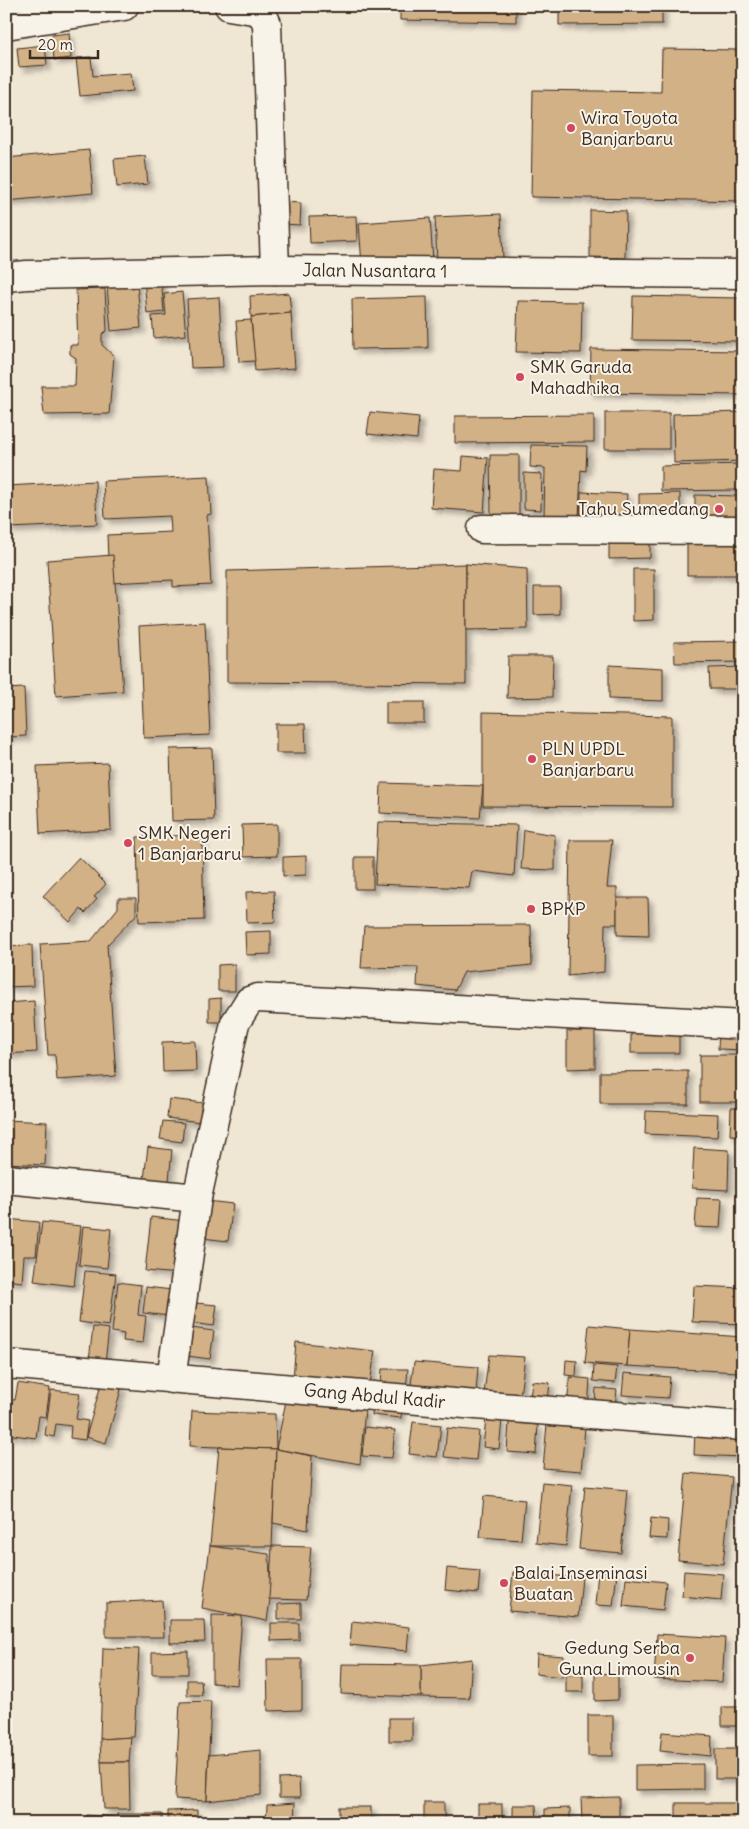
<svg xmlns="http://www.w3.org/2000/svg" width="749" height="1829" font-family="Delius,sans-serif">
<defs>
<filter id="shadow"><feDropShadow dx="4.5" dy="4.5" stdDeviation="2.5" flood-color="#0004"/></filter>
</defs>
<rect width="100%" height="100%" fill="#f0e6d4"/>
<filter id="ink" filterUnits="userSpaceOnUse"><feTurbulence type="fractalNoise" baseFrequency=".02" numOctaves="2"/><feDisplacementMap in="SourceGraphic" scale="10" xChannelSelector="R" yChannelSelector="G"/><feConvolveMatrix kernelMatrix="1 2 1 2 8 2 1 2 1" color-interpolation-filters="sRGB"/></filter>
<g filter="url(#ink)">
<g fill="#d3b186" stroke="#3b2a1e" filter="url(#shadow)">
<polygon points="6,6 32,6 32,11 6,14"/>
<polygon points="400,6 516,6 516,22 400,20"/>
<polygon points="559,6 662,6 662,24 559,25"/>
<polygon points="69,33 71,58 54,60 52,35"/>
<polygon points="45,45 47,65 19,67 17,48"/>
<polygon points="662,49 743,50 743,201 531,197 533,90 661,92"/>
<polygon points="91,57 93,76 131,73 133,91 80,96 76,58"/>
<polygon points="89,150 93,193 6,201 6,158"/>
<polygon points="145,156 148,184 117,187 114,159"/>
<polygon points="283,202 301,203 300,225 282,224"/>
<polygon points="590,210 626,211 625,258 590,257"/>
<polygon points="501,214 503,259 437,262 435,217"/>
<polygon points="356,216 357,241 310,243 309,217"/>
<polygon points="430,218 433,261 362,266 359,223"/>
<polygon points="161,277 164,312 147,314 144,278"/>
<polygon points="137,283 141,328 111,331 107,286"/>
<polygon points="105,289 107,331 102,334 102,345 114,356 109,414 44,415 41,386 75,386 76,358 70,354 70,345 78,345 76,290"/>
<polygon points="182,292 186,335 154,338 152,316 166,315 164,294"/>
<polygon points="289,293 291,313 251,317 250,296"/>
<polygon points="633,296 740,298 740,314 743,314 743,329 740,329 740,341 632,340"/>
<polygon points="219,297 223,367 191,368 187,299"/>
<polygon points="427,297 428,348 353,349 352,299"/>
<polygon points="518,301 582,302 581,353 516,352"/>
<polygon points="291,313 295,368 255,371 251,317"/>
<polygon points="251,320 255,361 239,362 236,321"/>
<polygon points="591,349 743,351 743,395 590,393"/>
<polygon points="370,412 419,417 417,439 367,434"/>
<polygon points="743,412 743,461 674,463 673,414"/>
<rect x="605" y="413" width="64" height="36"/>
<polygon points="594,415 594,442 455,443 455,416"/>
<polygon points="531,445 587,446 586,471 581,470 579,519 544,518 545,468 530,467"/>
<polygon points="490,455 519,455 519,517 491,517"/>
<polygon points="463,456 488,458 484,512 431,508 434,469 462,471"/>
<polygon points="743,464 743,490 661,491 661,466"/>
<polygon points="524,473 542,474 541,510 524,509"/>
<polygon points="209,476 211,514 207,515 211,585 173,587 173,580 109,583 107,535 171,532 170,516 105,519 103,481"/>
<polygon points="95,481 97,524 9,528 7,486"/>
<polygon points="581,492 627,494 625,526 580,524"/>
<polygon points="680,493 680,520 639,521 639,494"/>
<polygon points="695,495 743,496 743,523 695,521"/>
<polygon points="609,536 650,536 650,558 609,559"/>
<polygon points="743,536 743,575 687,575 687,537"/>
<polygon points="113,555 123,691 56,696 47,560"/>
<polygon points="466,564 466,684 227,682 227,571"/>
<polygon points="466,564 527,569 528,629 466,630"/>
<polygon points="633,569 654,569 654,620 633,621"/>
<polygon points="534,587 560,587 560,614 534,615"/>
<polygon points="205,622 210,735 144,738 139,626"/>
<polygon points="743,641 743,662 675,663 674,642"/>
<polygon points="508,656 553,656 552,697 507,698"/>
<polygon points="609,665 663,668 663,701 609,699"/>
<polygon points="743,667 743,689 710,689 709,668"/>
<polygon points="24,688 26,736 6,737 6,689"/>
<rect x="386" y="702" width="38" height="21"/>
<rect x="736" y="711" width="7" height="23"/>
<polygon points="483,712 672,716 672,807 483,806"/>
<polygon points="276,724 305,724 306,753 276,753"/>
<polygon points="212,748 214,820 172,821 170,749"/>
<polygon points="108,763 111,830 40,834 37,766"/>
<polygon points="381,783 483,786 480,818 380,813"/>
<polygon points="378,822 517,825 514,876 472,871 469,888 375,884"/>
<polygon points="277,824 277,856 243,857 242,825"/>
<polygon points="524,830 555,835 555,870 521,869"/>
<polygon points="202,835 204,920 139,922 137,837"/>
<polygon points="570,840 612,840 607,888 617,888 617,924 605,924 604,972 568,976"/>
<polygon points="306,856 306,875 283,876 283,857"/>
<polygon points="79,857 106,884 94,897 97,899 85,913 81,909 70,922 43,896"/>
<rect x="355" y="857" width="18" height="32"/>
<polygon points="274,891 275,922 247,923 246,892"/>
<polygon points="118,898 136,898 136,915 107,945 116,1076 57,1080 55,1055 48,1055 40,944 91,941 118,908"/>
<polygon points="617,898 648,898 649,936 617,935"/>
<polygon points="531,925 532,965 464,972 455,990 417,986 418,967 361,968 364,926"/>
<polygon points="271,931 271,954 246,955 245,932"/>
<polygon points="32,945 33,986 6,987 6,946"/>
<polygon points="235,964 235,991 218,991 218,965"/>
<polygon points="221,998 221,1022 209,1022 209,999"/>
<polygon points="34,1001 37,1052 6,1054 6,1003"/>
<rect x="631" y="1027" width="48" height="26"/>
<polygon points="719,1027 743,1028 743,1050 718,1049"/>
<polygon points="567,1031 595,1031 595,1068 567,1069"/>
<polygon points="195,1041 196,1071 163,1072 162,1042"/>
<rect x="700" y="1055" width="43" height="47"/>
<polygon points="688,1071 688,1104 600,1104 600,1072"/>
<polygon points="169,1099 204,1103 201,1122 167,1118"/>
<polygon points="731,1108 743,1108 743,1136 730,1135"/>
<polygon points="646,1111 718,1114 717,1137 645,1134"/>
<polygon points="6,1120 47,1122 45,1165 6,1163"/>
<polygon points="163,1121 184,1123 182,1142 160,1139"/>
<polygon points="148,1147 172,1150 168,1190 143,1187"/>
<polygon points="694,1148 729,1150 728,1190 692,1188"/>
<polygon points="697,1198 722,1199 720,1228 695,1227"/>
<polygon points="207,1201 233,1204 228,1241 202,1238"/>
<polygon points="151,1217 185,1221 179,1274 145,1271"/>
<polygon points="6,1219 39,1222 36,1256 24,1256 22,1282 6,1280"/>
<polygon points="42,1222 81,1226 74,1286 34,1281"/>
<polygon points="83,1226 111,1229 107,1268 79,1265"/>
<polygon points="85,1271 116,1274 109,1326 79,1322"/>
<polygon points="118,1282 141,1285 138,1315 146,1316 143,1343 123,1341 124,1334 112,1332"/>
<polygon points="694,1286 743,1288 743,1324 692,1322"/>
<polygon points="146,1287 181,1291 178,1317 143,1313"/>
<polygon points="185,1302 217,1305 214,1326 183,1322"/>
<polygon points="589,1325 630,1329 627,1366 585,1363"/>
<polygon points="93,1327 109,1329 105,1362 89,1360"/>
<polygon points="183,1327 214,1331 210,1359 180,1355"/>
<polygon points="630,1329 743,1337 739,1372 627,1366"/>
<polygon points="296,1342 375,1351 370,1384 293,1379"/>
<polygon points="489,1355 525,1357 519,1404 483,1401"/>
<polygon points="566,1360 577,1361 576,1376 565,1375"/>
<polygon points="414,1362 478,1367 475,1405 409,1399"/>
<polygon points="594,1365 617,1367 615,1383 593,1381"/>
<polygon points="382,1369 408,1369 405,1399 380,1397"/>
<polygon points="624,1373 670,1377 668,1398 622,1395"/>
<polygon points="570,1377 590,1379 588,1407 567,1405"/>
<polygon points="102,1381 122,1386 106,1443 86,1437"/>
<polygon points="532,1381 550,1383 548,1400 530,1398"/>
<polygon points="18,1383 50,1388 46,1417 39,1416 36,1438 6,1434 6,1399 15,1400"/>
<polygon points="596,1388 617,1390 614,1414 594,1412"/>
<polygon points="51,1390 80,1393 76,1419 88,1421 85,1440 70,1438 71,1426 56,1424 54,1437 45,1435"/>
<polygon points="286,1401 365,1409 360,1464 276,1449"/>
<polygon points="373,1401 402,1404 401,1418 372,1415"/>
<polygon points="192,1411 275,1414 276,1449 190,1446"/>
<polygon points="486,1419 502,1420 499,1449 483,1447"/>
<polygon points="413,1422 441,1425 437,1457 409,1454"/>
<polygon points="509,1422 538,1425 536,1454 507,1452"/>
<polygon points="547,1424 585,1428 581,1471 543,1468"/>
<polygon points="365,1427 395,1430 392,1458 362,1456"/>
<polygon points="447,1428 479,1431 476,1460 444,1457"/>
<polygon points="695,1429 743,1431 743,1457 694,1455"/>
<polygon points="219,1447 276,1449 272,1546 210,1546"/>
<polygon points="276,1449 312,1456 308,1530 273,1523"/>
<polygon points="686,1473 732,1477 723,1564 678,1560"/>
<polygon points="542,1482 572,1485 566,1546 536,1543"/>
<polygon points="585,1486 627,1490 621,1553 579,1549"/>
<polygon points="484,1496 525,1500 521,1540 480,1537"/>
<polygon points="651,1518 668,1520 667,1539 649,1538"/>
<polygon points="210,1546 269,1554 271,1592 267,1621 202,1608"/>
<polygon points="272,1546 311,1547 306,1600 269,1599"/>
<polygon points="447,1568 480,1571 478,1593 445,1590"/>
<polygon points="598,1571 617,1573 613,1606 595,1605"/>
<polygon points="684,1571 723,1574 721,1600 682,1596"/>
<polygon points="513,1572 582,1578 578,1617 509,1611"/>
<polygon points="626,1578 666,1582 663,1610 623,1606"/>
<polygon points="162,1600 164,1637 106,1637 106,1603"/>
<polygon points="301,1603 301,1619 278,1619 278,1604"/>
<polygon points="212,1615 242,1616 237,1685 212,1683"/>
<polygon points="170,1620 204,1620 205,1642 170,1643"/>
<polygon points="352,1621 409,1627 407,1651 350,1645"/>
<polygon points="271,1623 299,1623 299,1640 271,1641"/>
<polygon points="657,1634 725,1638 722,1682 654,1679"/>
<polygon points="103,1648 139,1649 134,1737 100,1739"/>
<polygon points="188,1651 188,1674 152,1674 152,1652"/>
<polygon points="537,1654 564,1656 562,1677 536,1674"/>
<polygon points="267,1659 302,1659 302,1710 268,1711"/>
<polygon points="472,1659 469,1698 421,1697 421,1665"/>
<polygon points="342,1664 421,1665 421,1697 341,1694"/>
<polygon points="618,1673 618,1700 595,1701 595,1674"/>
<rect x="566" y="1675" width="17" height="17"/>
<polygon points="187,1680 201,1680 202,1695 187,1695"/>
<polygon points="211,1701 207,1801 175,1799 180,1702"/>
<polygon points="722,1707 742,1707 743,1726 722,1726"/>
<rect x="588" y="1715" width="25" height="41"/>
<rect x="389" y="1718" width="23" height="23"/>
<polygon points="662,1732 712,1736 711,1756 660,1751"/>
<polygon points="131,1737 129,1762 101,1762 100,1739"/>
<rect x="715" y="1749" width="28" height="30"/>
<polygon points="261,1750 261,1795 207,1801 209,1755"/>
<polygon points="101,1762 129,1762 130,1809 104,1809"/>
<polygon points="703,1764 703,1789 635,1790 635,1765"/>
<polygon points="299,1778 300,1798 279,1798 279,1779"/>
<polygon points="619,1797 619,1823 582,1823 581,1798"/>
<rect x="424" y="1802" width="20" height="21"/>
<polygon points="295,1803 294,1823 266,1823 267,1805"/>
<rect x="676" y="1803" width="67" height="20"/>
<rect x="478" y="1804" width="24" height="16"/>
<polygon points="513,1805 536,1805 537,1822 513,1822"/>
<rect x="339" y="1807" width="32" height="16"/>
<polygon points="570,1808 570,1823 545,1823 545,1809"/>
<polygon points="197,1810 197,1823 168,1823 168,1811"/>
<rect x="117" y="1814" width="45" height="9"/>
<polygon points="87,1815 114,1817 114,1823 86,1823"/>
<polygon points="216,1821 255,1821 255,1823 217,1823"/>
</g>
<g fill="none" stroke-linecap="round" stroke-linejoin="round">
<g stroke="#3b2a1e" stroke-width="31">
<g id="minor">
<polyline points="229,6 253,10 262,13 267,24 275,270"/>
<polyline points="6,25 124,6"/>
<path id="s1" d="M 6,277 L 27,275 L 275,270 L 743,274"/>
<polyline points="482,529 743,530"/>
<polyline points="6,1179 197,1198 235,1023 249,1001 258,998 743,1025"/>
<path id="s2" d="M 6,1364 L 488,1406 L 743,1426"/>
<polyline points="171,1379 197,1198"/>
</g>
</g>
<use href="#minor" stroke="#f7f3e8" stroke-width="28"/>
</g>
</g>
<g fill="#d1495b" stroke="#f7f3e8" stroke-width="2">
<circle cx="571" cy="128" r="5"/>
<circle cx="520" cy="377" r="5"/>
<circle cx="719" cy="509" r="5"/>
<circle cx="532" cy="759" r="5"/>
<circle cx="128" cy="843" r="5"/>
<circle cx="531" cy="909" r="5"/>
<circle cx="504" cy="1583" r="5"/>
<circle cx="690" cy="1658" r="5"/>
</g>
<g text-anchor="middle" stroke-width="4" stroke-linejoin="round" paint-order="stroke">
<g font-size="18" fill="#3b2a1e" stroke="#f7f3e8" text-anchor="start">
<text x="581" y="124">Wira Toyota<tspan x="581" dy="21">Banjarbaru</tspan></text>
<text x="530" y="373">SMK Garuda<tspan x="530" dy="21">Mahadhika</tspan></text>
<text x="709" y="515" text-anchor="end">Tahu Sumedang</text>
<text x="542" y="755">PLN UPDL<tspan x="542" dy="21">Banjarbaru</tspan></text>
<text x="138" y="839">SMK Negeri<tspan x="138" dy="21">1 Banjarbaru</tspan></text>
<text x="541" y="915">BPKP</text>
<text x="514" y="1579">Balai Inseminasi<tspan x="514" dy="21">Buatan</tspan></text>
<text x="680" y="1654" text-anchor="end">Gedung Serba<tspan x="680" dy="21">Guna Limousin</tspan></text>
</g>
<g font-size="18" fill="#3b2a1e" stroke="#f7f3e8">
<text dy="6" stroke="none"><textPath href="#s1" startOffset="369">Jalan Nusantara 1</textPath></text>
<text dy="6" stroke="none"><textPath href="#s2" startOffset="370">Gang Abdul Kadir</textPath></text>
</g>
</g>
<rect width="749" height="1829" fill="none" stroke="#f7f3e8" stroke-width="25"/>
<rect x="12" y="12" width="724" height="1804" fill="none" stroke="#3b2a1e" stroke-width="2" filter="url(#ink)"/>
<path d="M30 50v8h68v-8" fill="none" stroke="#3b2a1e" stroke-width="2.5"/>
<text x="38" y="50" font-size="15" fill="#3b2a1e" stroke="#f7f3e8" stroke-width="4" paint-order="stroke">20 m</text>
</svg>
